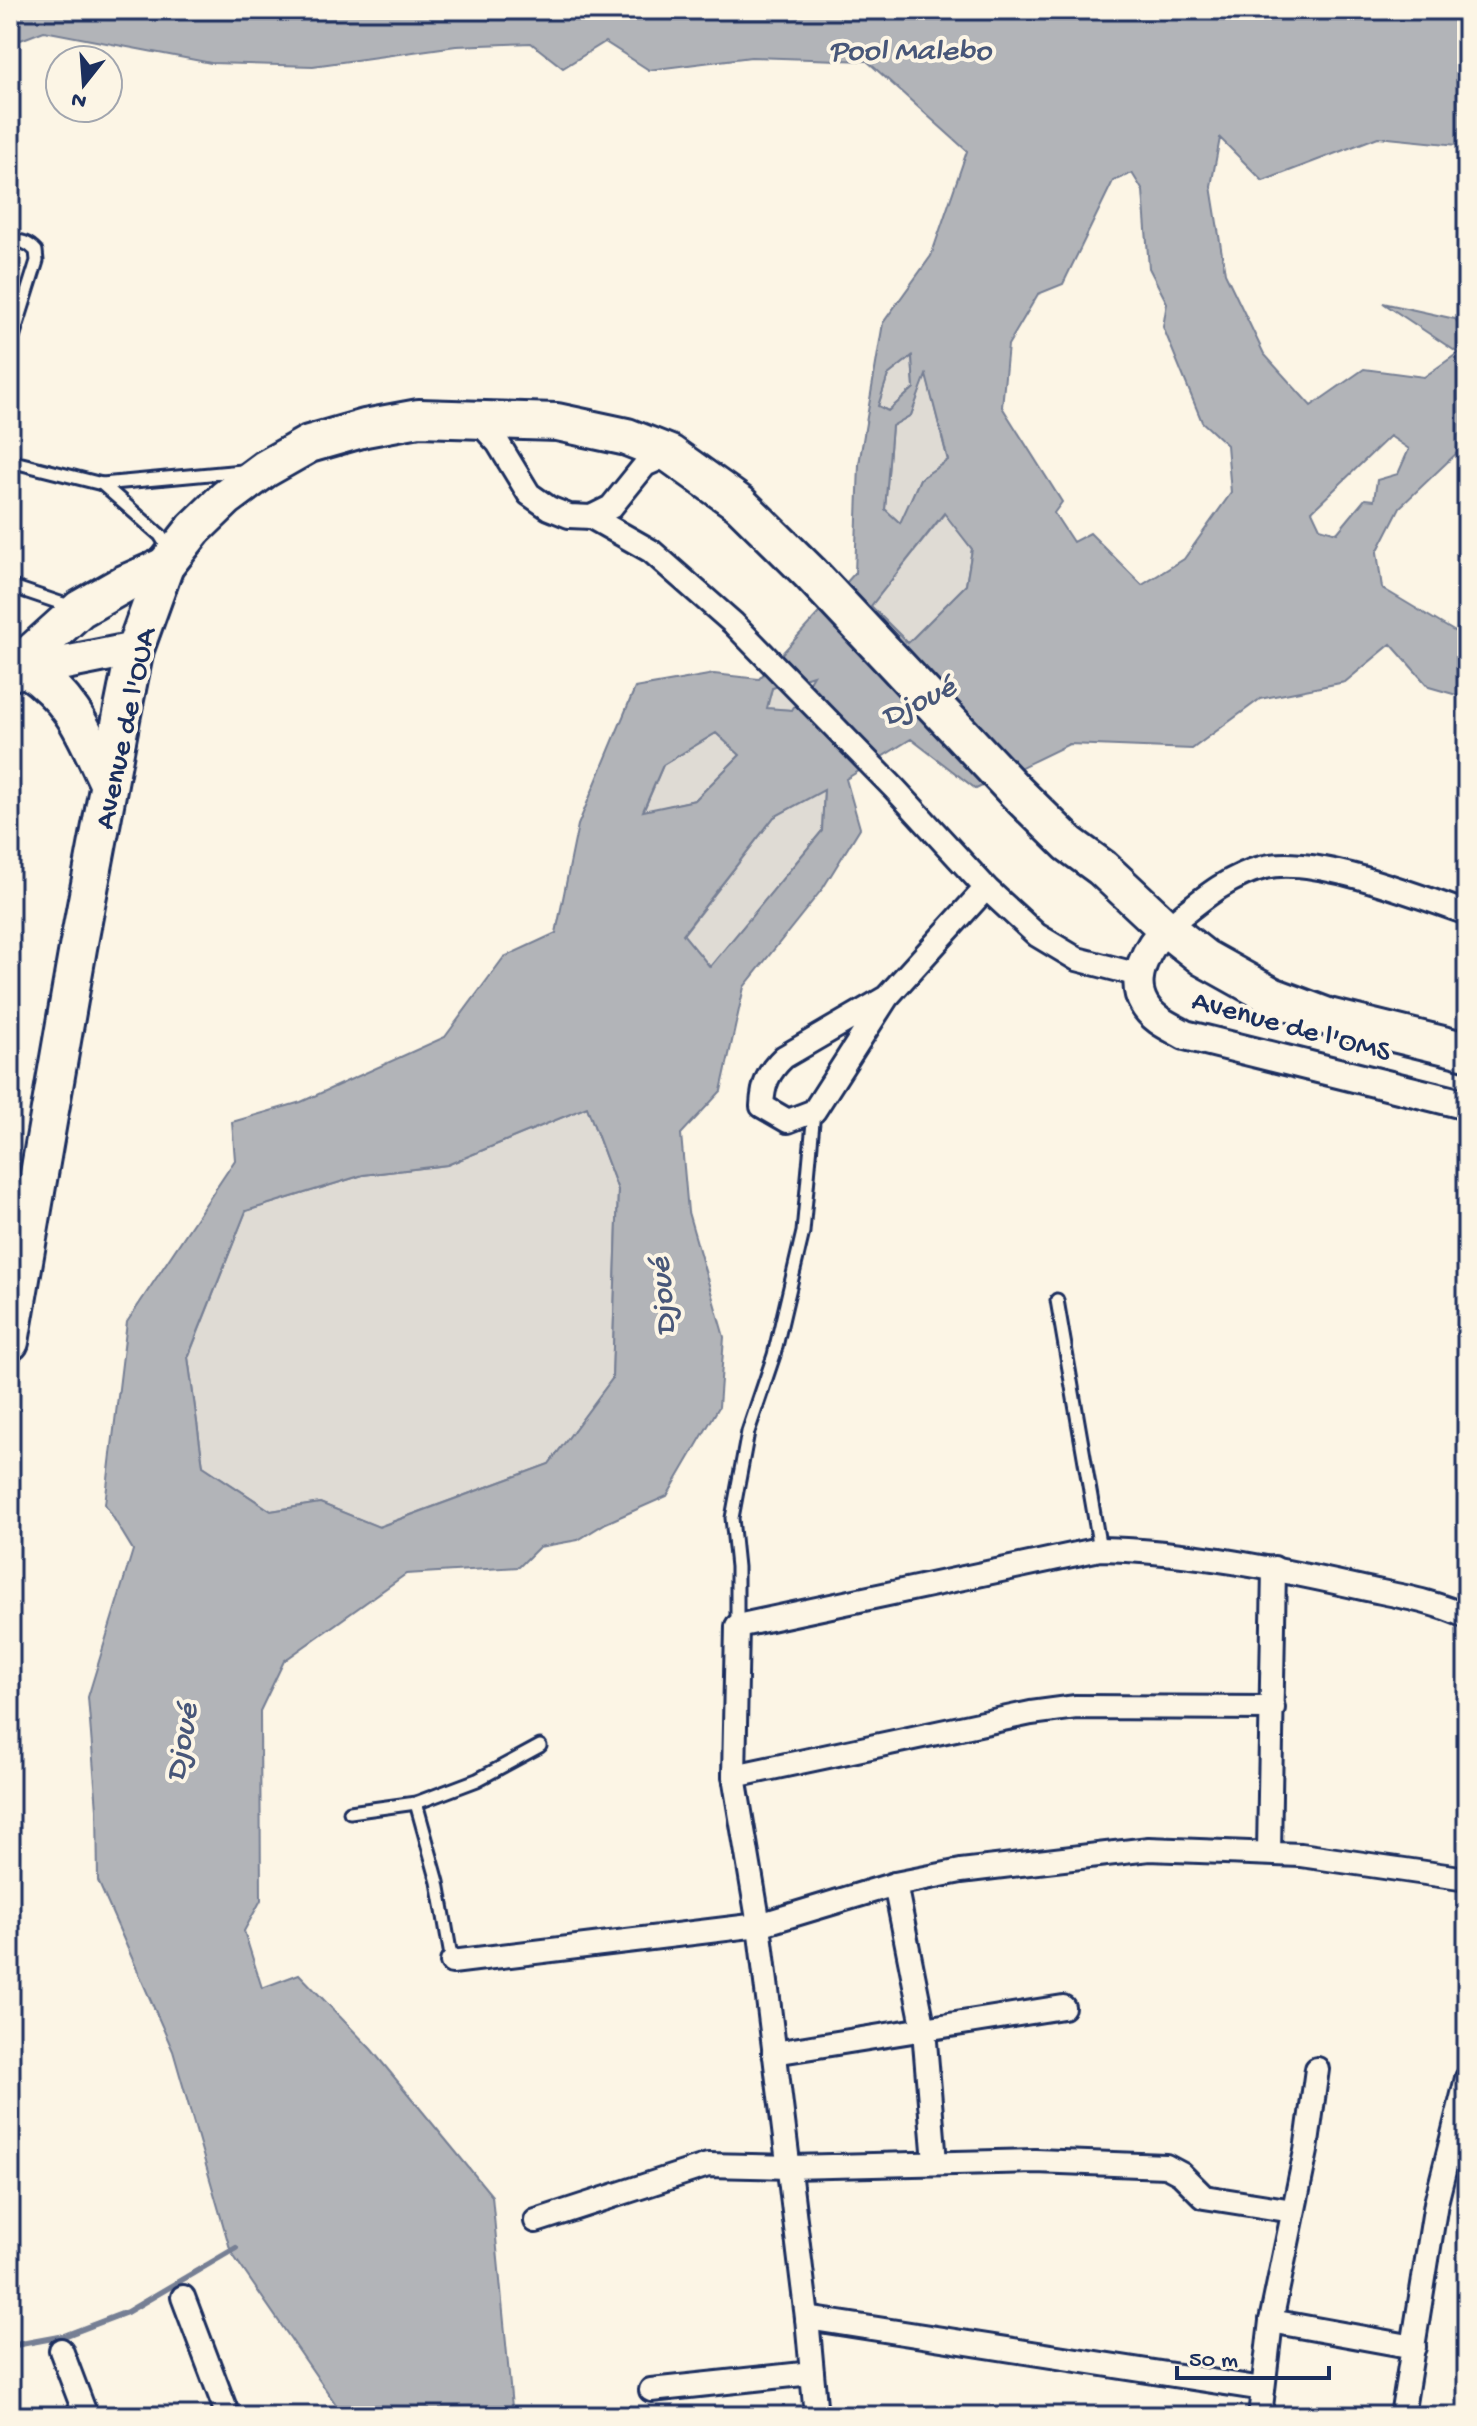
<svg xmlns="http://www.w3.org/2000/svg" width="1477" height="2426" font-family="'Gochi Hand',sans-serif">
<rect width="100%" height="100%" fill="#fcf5e5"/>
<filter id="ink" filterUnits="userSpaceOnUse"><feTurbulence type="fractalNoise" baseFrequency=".0125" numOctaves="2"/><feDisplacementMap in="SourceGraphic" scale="16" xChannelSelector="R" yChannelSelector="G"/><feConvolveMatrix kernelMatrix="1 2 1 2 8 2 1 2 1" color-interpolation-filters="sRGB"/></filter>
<g filter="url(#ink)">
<g fill="#dfdbd4" stroke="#7d8599" stroke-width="2">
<polygon points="912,356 914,388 888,411 878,406 888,375"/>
<polygon points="926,373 948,461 920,479 901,524 885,510 892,426 911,415"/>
<polygon points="945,513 972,549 966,585 908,643 870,607"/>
<polygon points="814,674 793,710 766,709 772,688"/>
<polygon points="716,733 740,755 695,800 643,812 663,765"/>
<polygon points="824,789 822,831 710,967 683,935 774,817"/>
<polygon points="587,1107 618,1190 612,1379 549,1464 378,1527 320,1503 271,1511 203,1466 188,1358 246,1211 363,1175 447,1165"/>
</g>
<path fill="#b2b4b8" stroke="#767f94" stroke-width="2" fill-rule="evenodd" d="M 10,10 L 1467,10 L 1467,146 L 1378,137 L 1263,181 L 1220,138 L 1211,186 L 1225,273 L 1264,354 L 1311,406 L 1364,369 L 1424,377 L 1458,353 L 1383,303 L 1455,319 L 1467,334 L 1467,426 L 1459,451 L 1400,507 L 1377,552 L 1382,588 L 1467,639 L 1467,698 L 1429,687 L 1391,644 L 1345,682 L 1260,699 L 1192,749 L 1069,744 L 976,789 L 911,739 L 846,779 L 860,828 L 823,888 L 744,987 L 721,1091 L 681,1134 L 688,1212 L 724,1337 L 719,1407 L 667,1496 L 606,1523 L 578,1540 L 539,1547 L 519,1567 L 406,1574 L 284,1661 L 260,1711 L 261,1900 L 244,1931 L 262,1988 L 299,1974 L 371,2049 L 492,2196 L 512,2407 L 517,2416 L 344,2416 L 231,2252 L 173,2051 L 98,1881 L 97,1809 L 88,1697 L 133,1550 L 105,1504 L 127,1322 L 235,1160 L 232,1122 L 301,1102 L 445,1037 L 504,957 L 556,933 L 578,825 L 635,688 L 714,674 L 759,679 L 855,573 L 859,464 L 883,323 L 931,256 L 967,151 L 867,61 L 751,57 L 649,70 L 605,42 L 563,68 L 531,43 L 456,46 L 313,66 L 211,63 L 44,31 L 10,44 ZM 1132,173 L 1143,191 L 1149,268 L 1167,303 L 1163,327 L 1202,422 L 1227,445 L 1231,493 L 1184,559 L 1142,585 L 1090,533 L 1073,542 L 1054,513 L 1062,502 L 1002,407 L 1008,345 L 1038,294 L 1063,284 L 1113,181 ZM 912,356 L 914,388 L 888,411 L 878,406 L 888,375 ZM 926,375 L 948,460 L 920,479 L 900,523 L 885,509 L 892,426 L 911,415 ZM 1390,436 L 1409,449 L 1398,474 L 1377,480 L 1374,500 L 1365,499 L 1337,533 L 1320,528 L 1312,511 ZM 944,513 L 972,549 L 966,585 L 908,643 L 871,606 ZM 813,675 L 792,710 L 767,708 L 772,688 ZM 716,733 L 740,755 L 695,800 L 643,811 L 663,765 ZM 824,790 L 822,831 L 710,967 L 683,934 L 774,817 ZM 587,1107 L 618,1190 L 612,1379 L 549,1464 L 379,1527 L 320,1503 L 271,1511 L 203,1466 L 188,1357 L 246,1211 L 363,1175 L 447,1165 Z"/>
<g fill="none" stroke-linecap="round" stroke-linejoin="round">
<polyline stroke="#767f94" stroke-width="6" points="10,2346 64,2336 127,2312 236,2248"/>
<g stroke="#1b2f5e" stroke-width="17">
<g id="service">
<path d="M 10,240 C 21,241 28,242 36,251 L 37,261 L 10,347"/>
<polyline points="10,461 102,484 242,471"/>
<polyline points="102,484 160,535 170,551"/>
<polyline points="10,586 72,607"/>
<polyline points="1057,1300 1100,1549"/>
<polyline points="737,1626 737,1567 732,1518 748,1432 774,1355 803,1232 814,1111"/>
<polyline points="416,1803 438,1882 452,1962"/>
<polyline points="350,1812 416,1803 477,1780 540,1746"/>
</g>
</g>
<g stroke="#1b2f5e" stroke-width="28">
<g id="minor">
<polyline points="476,419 498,443 529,494 549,508 569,516 591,517 611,507 645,465 670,454"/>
<polyline points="591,517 651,551 733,623 895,789 986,888 1037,935 1077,959 1139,975"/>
<path d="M 1166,928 C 1195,905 1228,875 1265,867 C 1315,855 1417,896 1467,913"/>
<path d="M 887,997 L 814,1111 L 788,1121 L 762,1106 C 763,1084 768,1072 784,1057 L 887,997 L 986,888"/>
<polyline points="734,1776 1031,1713 1076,1707 1273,1708"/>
<polyline points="1269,1852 1274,1568"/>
<polyline points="895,1884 924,2030 935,2162"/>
<polyline points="452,1962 759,1925 895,1884 961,1871 1149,1849 1301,1855 1467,1879"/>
<polyline points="774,2053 1063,2007"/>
<polyline points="536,2221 708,2165 790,2167 1035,2161 1166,2166 1181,2174 1204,2197 1293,2211"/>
<polyline points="183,2297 228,2416"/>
<polyline points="807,2318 1263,2389"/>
<polyline points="1271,2321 1414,2347"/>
<polyline points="61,2350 86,2416"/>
<polyline points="651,2390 812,2373"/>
<path d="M 816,2416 L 807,2318 L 759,1925 L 734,1776 L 737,1626 L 1100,1549 C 1190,1551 1278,1569 1367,1589 C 1400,1596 1436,1602 1467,1617"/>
<polyline points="1260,2416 1271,2321 1306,2151 1317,2069"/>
<polyline points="1402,2416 1436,2203 1467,2078"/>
</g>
</g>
<g stroke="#1b2f5e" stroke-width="34">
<path id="tertiary" d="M 1166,928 C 1148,945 1129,979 1144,1004 C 1153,1020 1171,1027 1185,1035 L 1467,1105"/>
</g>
<g stroke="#1b2f5e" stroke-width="38">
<polyline id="secondary" points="10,674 135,649"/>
</g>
<g stroke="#1b2f5e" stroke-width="42">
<g id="primary">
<path d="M 28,669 C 76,703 84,733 108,783"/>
<polyline points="10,672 80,609 124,584 165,566"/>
<polyline points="10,1342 78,948 121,719 135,649 165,566 194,529 226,498 265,469 309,444 365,428 419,418 557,422 627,437 670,454 740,504 810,573 1015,791 1069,844 1102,868 1166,928 1204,958 1272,996 1328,1017 1467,1051"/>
</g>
</g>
<use href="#service" stroke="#fcf5e5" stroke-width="11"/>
<use href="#minor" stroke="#fcf5e5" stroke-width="22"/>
<use href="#tertiary" stroke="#fcf5e5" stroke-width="28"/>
<use href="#secondary" stroke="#fcf5e5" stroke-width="32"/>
<use href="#primary" stroke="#fcf5e5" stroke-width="36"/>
</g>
</g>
<g text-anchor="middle" stroke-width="8" stroke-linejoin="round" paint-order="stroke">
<g font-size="30" fill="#1b2f5e" stroke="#fcf5e5">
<text transform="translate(123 728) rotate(-78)" y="10">Avenue de l'OUA</text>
<text transform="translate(1292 1024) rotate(15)" y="10">Avenue de l'OMS</text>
</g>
<g font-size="32" font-style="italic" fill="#485779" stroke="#fcf5e5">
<text x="910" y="59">Pool Malebo</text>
<text transform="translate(917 699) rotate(-26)" y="11">Djoué</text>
<text transform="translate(660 1297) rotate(-95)" y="11">Djoué</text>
<text transform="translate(179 1742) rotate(-80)" y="11">Djoué</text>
</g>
</g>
<rect width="1477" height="2426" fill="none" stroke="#fcf5e5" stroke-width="40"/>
<rect x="20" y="20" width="1437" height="2386" fill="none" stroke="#1b2f5e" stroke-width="3" filter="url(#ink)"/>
<g transform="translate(84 84) rotate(197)"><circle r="38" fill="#fcf5e5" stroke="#a2a6af" stroke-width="2"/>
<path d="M0-6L14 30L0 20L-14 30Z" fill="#1b2f5e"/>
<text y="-12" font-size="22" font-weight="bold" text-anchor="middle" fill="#1b2f5e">N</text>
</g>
<path d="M1177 2366v12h152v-12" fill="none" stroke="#1b2f5e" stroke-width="4"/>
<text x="1189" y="2366" font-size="24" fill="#1b2f5e" stroke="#fcf5e5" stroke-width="6" paint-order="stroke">50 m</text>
</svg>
